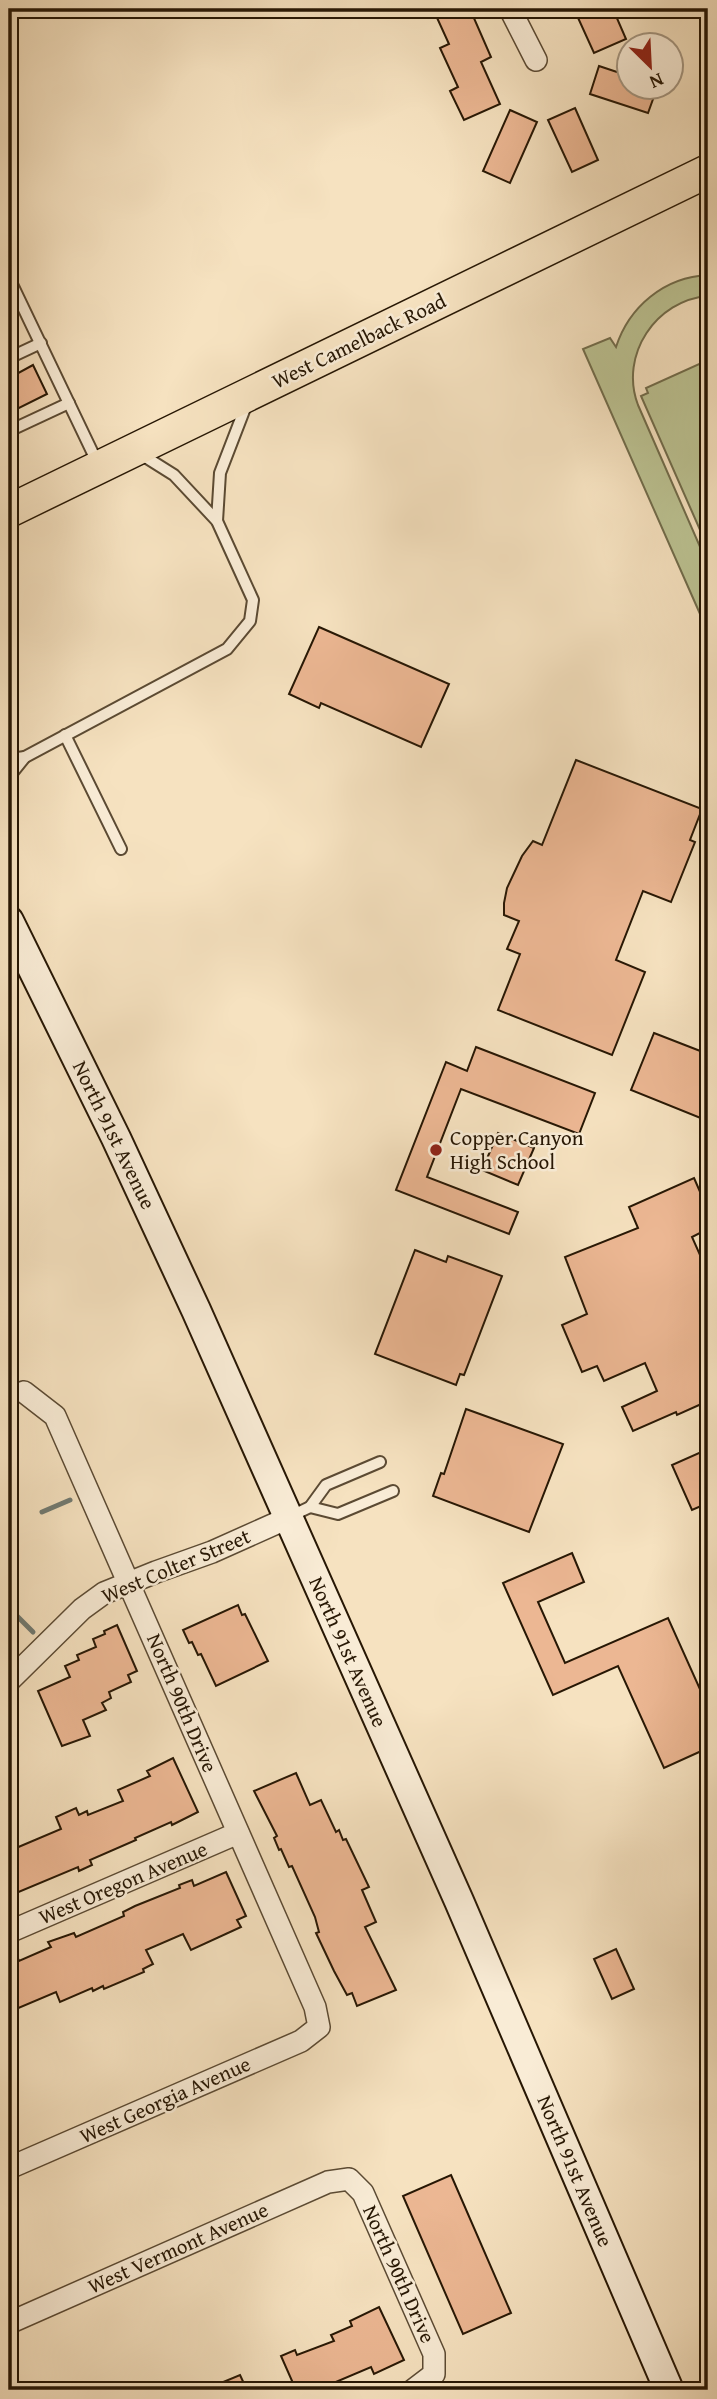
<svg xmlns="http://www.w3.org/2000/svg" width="717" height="2399" font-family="'Gentium Book Plus',serif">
<rect width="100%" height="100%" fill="#f6e2c0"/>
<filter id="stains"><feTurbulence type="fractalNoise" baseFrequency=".00286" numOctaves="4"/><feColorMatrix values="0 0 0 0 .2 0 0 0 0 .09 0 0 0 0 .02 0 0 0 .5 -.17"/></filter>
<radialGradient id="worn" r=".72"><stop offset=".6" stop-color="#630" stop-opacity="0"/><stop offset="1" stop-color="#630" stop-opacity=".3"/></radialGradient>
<g fill="#bcc393" stroke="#726d4c" stroke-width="2">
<path d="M 708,275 L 708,296 C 656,300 619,355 638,405 L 708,565 L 708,632 L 583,349 L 610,338 L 616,347 C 629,307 664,277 708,275 Z"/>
<polygon points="708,360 708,548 641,396 648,393 646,388"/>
</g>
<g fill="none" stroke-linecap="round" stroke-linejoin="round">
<g stroke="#707a72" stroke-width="5">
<polyline points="42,1512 70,1500"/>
<polyline points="10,1609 33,1632"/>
</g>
</g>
<g fill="#ecb793" stroke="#271704" stroke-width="2">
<polygon points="433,9 470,9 491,57 481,62 500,104 464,120 450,91 458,87 440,48 449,44"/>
<polygon points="574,9 613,9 626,39 594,53"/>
<polygon points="599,66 629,76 629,88 657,88 648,113 590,94"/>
<polygon points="575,108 598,160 572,172 548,120"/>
<polygon points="510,110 537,122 510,183 483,171"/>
<polygon points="33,365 47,394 9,413 9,378"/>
<polygon points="319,627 449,684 421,747 321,703 319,708 289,694"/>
<polygon points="576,760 702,809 690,840 695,842 671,902 643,891 616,960 645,972 612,1055 498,1010 520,954 507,949 519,921 504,915 504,903 507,888 522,856 533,841 542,845"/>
<polygon points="654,1033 708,1054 708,1121 631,1090"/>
<polygon points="476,1047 595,1093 579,1134 461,1089 427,1177 518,1212 509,1234 396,1190 446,1062 467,1071"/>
<polygon points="498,1133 534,1148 518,1185 482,1170"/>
<polygon points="694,1178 708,1210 708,1229 692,1237 708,1273 708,1401 677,1415 676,1412 633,1431 622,1407 657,1391 645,1363 604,1381 597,1366 582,1372 562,1325 587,1314 565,1257 638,1228 629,1207"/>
<polygon points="415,1250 446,1262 448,1256 502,1276 464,1375 460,1374 456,1385 375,1354"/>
<polygon points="466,1409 563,1444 529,1532 433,1496 441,1473 444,1474"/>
<polygon points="708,1449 708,1503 692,1510 672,1465"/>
<polygon points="572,1553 584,1582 538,1602 565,1663 668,1618 708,1707 708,1748 664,1768 618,1666 553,1695 503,1583"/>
<polygon points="238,1605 242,1615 245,1614 268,1661 216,1686 201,1654 198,1655 192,1642 189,1643 183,1630"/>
<polygon points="117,1625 137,1671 128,1675 131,1682 109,1692 111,1698 102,1703 106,1710 83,1720 90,1736 62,1746 38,1691 70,1677 65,1666 79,1660 77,1655 96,1647 93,1639 105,1634 104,1631"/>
<polygon points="173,1758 198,1812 172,1825 171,1822 135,1838 136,1840 90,1860 92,1865 79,1871 78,1867 9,1896 9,1851 61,1829 56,1817 76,1808 79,1815 87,1811 88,1815 123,1801 118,1790 150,1776 147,1771"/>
<polygon points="296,1773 310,1805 321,1800 336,1832 339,1830 343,1840 346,1839 369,1887 362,1890 376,1922 365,1927 396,1990 357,2006 352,1993 347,1995 334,1971 316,1933 319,1932 315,1917 292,1866 289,1867 281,1849 279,1850 274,1838 277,1836 254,1791"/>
<polygon points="226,1872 246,1916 237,1920 241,1927 191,1950 183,1934 146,1950 153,1964 143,1969 144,1972 104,1989 103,1986 93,1991 92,1988 60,2002 56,1992 9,2012 9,1945 12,1944 19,1961 51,1947 48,1942 74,1933 76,1937 124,1916 123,1912 135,1906 180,1888 179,1885 192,1880 194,1886"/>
<polygon points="616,1949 634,1989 612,1999 594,1959"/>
<polygon points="451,2175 511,2313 463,2334 403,2196"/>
<polygon points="379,2307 404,2360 374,2374 371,2367 317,2390 296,2390 281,2356 295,2350 297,2355 334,2341 331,2335 352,2326 350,2321"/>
<polygon points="240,2375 247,2390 204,2390"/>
</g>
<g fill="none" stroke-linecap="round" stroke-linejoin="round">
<g stroke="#5b4a33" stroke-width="14">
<g id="service">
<polyline points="9,278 98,464"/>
<polyline points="9,358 41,343"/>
<polyline points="9,431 69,403"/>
<polyline points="217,521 220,473 247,403"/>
<polyline points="65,735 121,849"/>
<polyline points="25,757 227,649 250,621 253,600 217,521 174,475 139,453"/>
<polyline points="9,759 25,757 9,777"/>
<polyline points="310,1507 338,1514 393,1491"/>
<polyline points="289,1517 310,1507 326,1485 380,1462"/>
</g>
</g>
<g stroke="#5b4a33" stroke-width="24">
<g id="minor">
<polyline points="510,9 536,60"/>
<polyline points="9,1681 82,1609 104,1593 156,1572 212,1552 288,1518"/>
<polyline points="9,1932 238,1833"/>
<polyline points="9,2168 301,2041 319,2027 315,2007 55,1416 24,1392"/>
<polyline points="9,2323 328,2182 349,2179 363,2193 434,2354 434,2374 413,2390"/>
</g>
</g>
<g stroke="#271704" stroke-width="32">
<polyline id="secondary" points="9,921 116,1138 196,1310 459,1901 669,2390"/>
</g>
<g stroke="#271704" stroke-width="35">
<polyline id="primary" points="9,511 708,171"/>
</g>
<use href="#service" stroke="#f9ecd6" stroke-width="10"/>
<use href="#minor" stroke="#f9ecd6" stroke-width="21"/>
<use href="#secondary" stroke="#f9ecd6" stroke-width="28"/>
<use href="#primary" stroke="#f6e2c0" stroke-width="32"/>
</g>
<circle fill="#8f2418" stroke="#f9ecd6" stroke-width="2.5" cx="436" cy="1150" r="7"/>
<g text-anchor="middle" stroke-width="5" stroke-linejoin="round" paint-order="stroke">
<g font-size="21" fill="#271704" stroke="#f9ecd6">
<text transform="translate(359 341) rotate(-26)" y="7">West Camelback Road</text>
<text transform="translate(114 1135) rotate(64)" y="7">North 91st Avenue</text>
<text transform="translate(176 1566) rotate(-23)" y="7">West Colter Street</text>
<text transform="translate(348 1652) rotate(66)" y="7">North 91st Avenue</text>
<text transform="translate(182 1703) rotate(67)" y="7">North 90th Drive</text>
<text transform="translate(123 1883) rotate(-23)" y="7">West Oregon Avenue</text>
<text transform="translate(165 2100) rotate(-24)" y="7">West Georgia Avenue</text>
<text transform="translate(575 2171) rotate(67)" y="7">North 91st Avenue</text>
<text transform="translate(178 2248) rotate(-24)" y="7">West Vermont Avenue</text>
<text transform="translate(399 2274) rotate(66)" y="7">North 90th Drive</text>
</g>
<g font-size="21" fill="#271704" stroke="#f9ecd6" text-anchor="start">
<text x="450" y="1145">Copper Canyon<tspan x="450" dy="24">High School</tspan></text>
</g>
</g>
<rect width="717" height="2399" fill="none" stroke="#f6e2c0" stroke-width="35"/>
<rect x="10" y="10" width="696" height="2378" fill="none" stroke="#271704" stroke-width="3.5"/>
<rect x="18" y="18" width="682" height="2364" fill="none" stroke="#271704" stroke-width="2"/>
<g transform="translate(650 66) rotate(156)"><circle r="33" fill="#f9ecd6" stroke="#a59782" stroke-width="2"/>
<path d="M0-5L12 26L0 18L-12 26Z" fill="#8f2418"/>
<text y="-10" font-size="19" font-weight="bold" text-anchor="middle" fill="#271704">N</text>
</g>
<rect width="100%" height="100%" filter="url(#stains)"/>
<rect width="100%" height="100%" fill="url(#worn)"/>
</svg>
